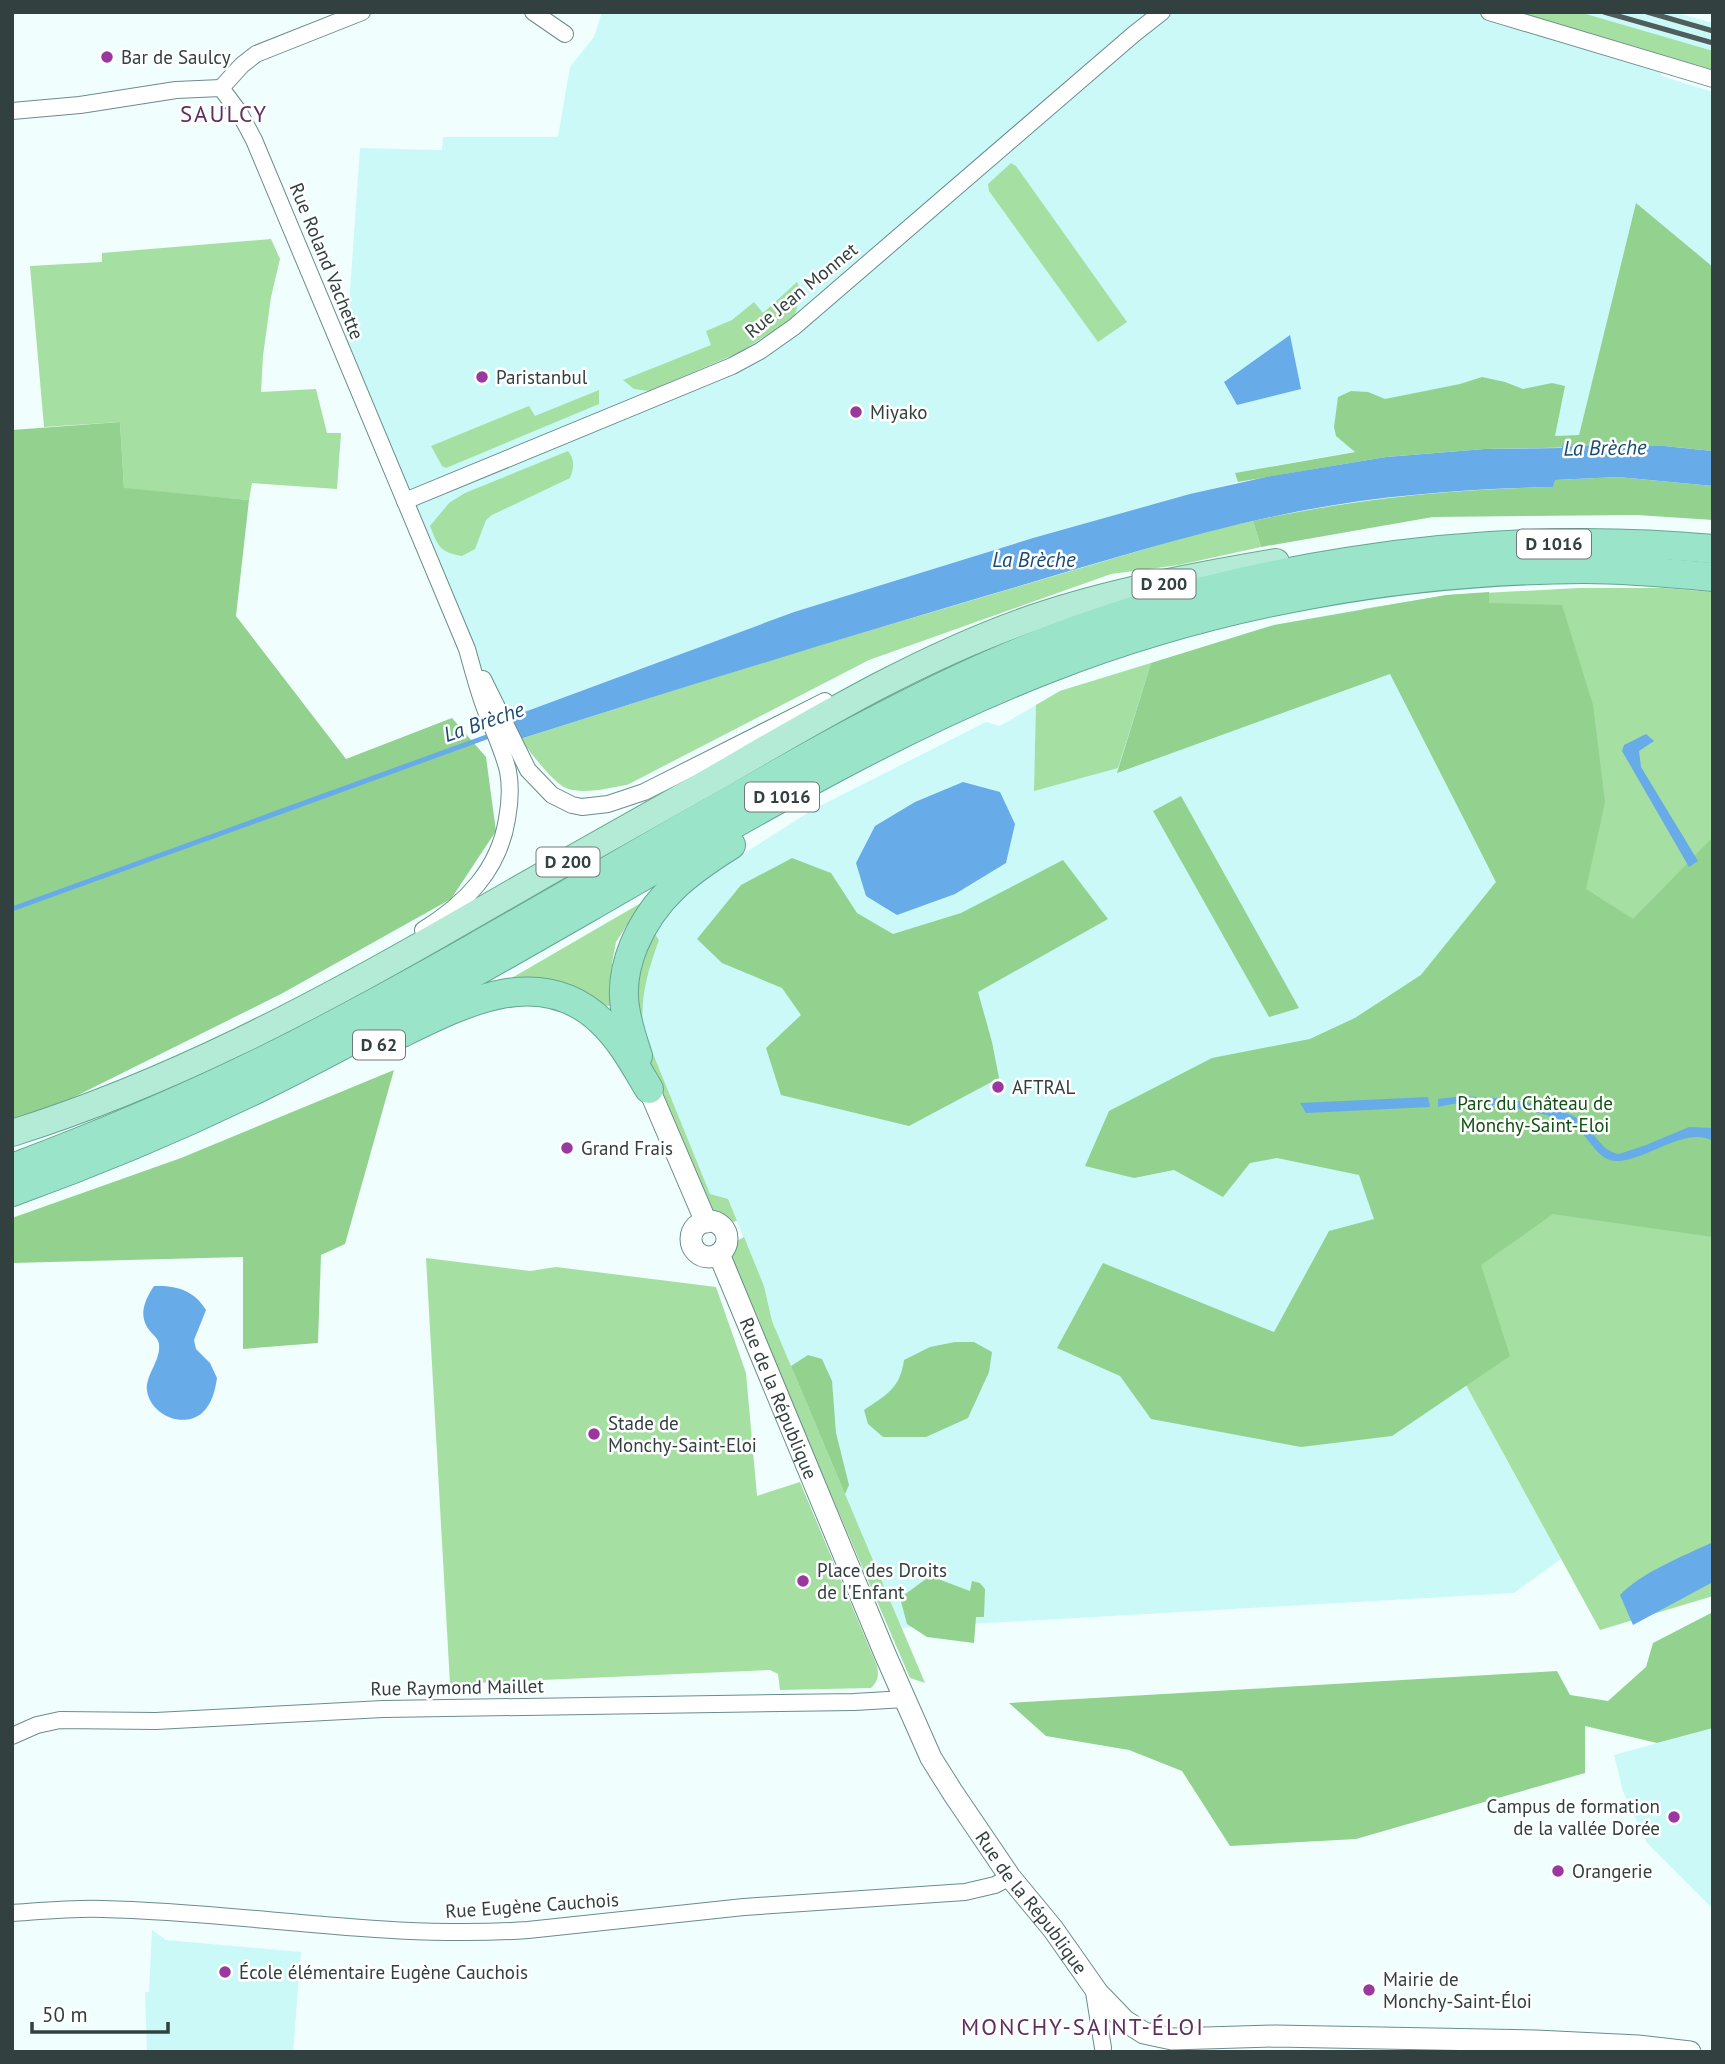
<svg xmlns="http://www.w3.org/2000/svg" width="1725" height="2064" font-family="'PT Sans',sans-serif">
<rect width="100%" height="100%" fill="#f0fefe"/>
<g fill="#caf9f8">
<polygon points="602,12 1673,12 1713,23 1713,58 1665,47 1661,76 1713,92 1713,267 1636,203 1579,435 1395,444 1236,473 1238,482 1033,538 855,593 794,612 504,720 467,649 343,356 348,320 360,148 442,150 443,137 558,137 570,67 594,37"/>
<polygon points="1363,609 1496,882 1421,975 1355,1018 1310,1039 1409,1281 1561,1559 1514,1593 902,1628 772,1321 764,1286 728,1200 710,1195 643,1029 641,1010 646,975 659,940 653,931 686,894 718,870 812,810 986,722 1000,726 1060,691 1274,625"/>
<polygon points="1713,1728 1713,1909 1647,1843 1623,1791 1614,1755"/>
<polygon points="152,1930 166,1940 301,1952 293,2052 147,2052 145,1992 149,1992"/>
</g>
<g fill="#a5dfa2">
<polygon points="1517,12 1579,12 1713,51 1713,70"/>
<polygon points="1011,163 1016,166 1127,322 1098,342 989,191 988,184"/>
<polygon points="271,239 280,259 271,297 263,356 261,392 316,389 327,433 341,433 337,489 252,483 249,500 124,489 120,422 44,427 30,266 102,262 102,253"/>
<polygon points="797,282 801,292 795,315 778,328 740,352 649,391 634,389 623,380 711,345 706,331 732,320 754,302 763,313"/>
<polygon points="599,390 599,404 446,468 442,466 431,446 529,406 535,416"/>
<path d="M 568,451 C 575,460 574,468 570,478 L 492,515 L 486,520 L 475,549 L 462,556 C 439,552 438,546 430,526 L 449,503 L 465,493 Z"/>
<path d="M 1253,521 L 1261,547 L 1179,565 L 1111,574 L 869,660 L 627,785 C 608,788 584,795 566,788 C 552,782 530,751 520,739 L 780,657 L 1203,532 Z"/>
<polygon points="1579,588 1663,588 1713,592 1713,1596 1600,1630 1409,1281 1310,1039 1355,1018 1421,975 1496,882 1363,609 1447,595"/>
<polygon points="1151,663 1118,768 1034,791 1036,705 1060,691"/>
<polygon points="641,903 616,942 612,963 611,1006 598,1005 539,983 510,979"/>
<path d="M 653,931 L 659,940 C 648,970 640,997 643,1029 L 710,1194 L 728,1199 L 737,1221 L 727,1223 L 715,1219 L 635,1027 L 634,987 Z"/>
<polygon points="744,1237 764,1286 772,1321 925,1683 910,1678 728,1255 733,1243"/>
<path d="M 426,1258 L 530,1271 L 556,1267 L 716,1287 L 746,1373 L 757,1496 L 800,1482 L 877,1666 C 879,1675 878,1682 871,1688 L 780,1690 L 778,1674 L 770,1670 L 450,1684 Z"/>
</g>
<g fill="#92d28e">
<polygon points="1636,203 1713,267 1713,451 1664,446 1485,449 1386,457 1238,482 1235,473 1355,452 1336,436 1334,427 1338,397 1351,391 1368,392 1385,399 1460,384 1482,377 1505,382 1523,389 1552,383 1565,386 1555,436 1579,435"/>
<polygon points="120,422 124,488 249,500 236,616 346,759 452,718 486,757 496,831 451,899 281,994 12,1128 12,430"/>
<path d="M 1618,477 L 1713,486 L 1713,520 L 1637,515 L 1433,517 L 1261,547 L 1253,521 C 1353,499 1450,489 1553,487 L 1554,480 Z"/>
<polygon points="1489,592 1489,603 1562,605 1593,705 1605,802 1586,889 1633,919 1713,837 1713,1237 1553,1214 1481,1265 1510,1356 1392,1436 1301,1447 1151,1419 1120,1376 1057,1348 1103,1263 1274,1332 1329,1231 1374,1219 1359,1175 1277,1158 1250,1163 1223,1197 1174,1170 1134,1178 1085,1166 1109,1111 1212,1058 1310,1039 1355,1018 1421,975 1496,882 1390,674 1117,773 1151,663 1274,625 1447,595"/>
<polygon points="1181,796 1299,1008 1269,1017 1153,811"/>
<polygon points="792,858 831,873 857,913 893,934 961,913 1063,860 1108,919 978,992 992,1042 999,1078 909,1126 781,1095 766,1048 801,1015 782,988 722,963 697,939 741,885"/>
<polygon points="394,1070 345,1244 321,1255 318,1343 243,1349 243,1257 12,1263 12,1218 181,1158"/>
<path d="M 955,1342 L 974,1342 L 992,1352 L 989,1372 L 968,1418 L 926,1437 L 883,1437 L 868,1424 L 864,1410 C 886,1395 900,1389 904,1360 L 930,1347 Z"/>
<polygon points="808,1355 822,1359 832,1381 836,1433 849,1485 845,1494 791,1366"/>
<polygon points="930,1576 970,1591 972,1581 980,1583 985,1589 984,1617 976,1617 974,1643 927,1637 907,1624 900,1598"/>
<polygon points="1713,1612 1713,1728 1657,1743 1585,1726 1585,1773 1356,1839 1230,1846 1182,1771 1129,1750 1046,1736 1009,1703 1557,1671 1570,1695 1608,1701 1646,1667 1653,1643"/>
</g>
<g fill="#67abe9">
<polygon points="1290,335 1301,389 1237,405 1224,382"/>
<path d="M 1562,446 L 1664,446 L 1713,451 L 1713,486 L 1618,477 L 1555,480 L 1553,487 C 1460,489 1368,496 1276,516 C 1177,537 1079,569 982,597 C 827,643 674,690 520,739 L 511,717 L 794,612 L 1033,538 L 1190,494 L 1266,477 L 1386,457 L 1485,449 L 1562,448 Z"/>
<polygon points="1646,734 1654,741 1639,751 1641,767 1698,861 1689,867 1622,751 1624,745"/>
<polygon points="963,782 1000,792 1015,824 1006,863 955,894 897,915 866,896 856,863 875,826 915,802"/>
<path d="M 1464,1096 C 1497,1098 1546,1101 1575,1117 C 1592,1126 1599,1151 1619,1154 L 1646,1145 L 1689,1127 L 1713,1128 L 1713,1141 C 1686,1125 1643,1163 1615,1161 C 1597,1160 1589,1136 1575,1127 C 1552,1112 1492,1103 1465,1103 C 1456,1103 1447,1105 1438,1107 L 1438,1099 Z"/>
<polygon points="1428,1097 1430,1107 1306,1113 1300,1103"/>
<path d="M 154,1286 C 176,1285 194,1290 206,1310 L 194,1340 L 196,1349 L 210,1363 L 217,1378 C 215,1391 212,1404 202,1413 C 183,1429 151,1415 147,1391 C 145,1375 161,1361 159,1344 C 158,1338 154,1336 150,1331 C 138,1316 144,1301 154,1286 Z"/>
<path d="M 1713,1542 L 1713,1582 L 1633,1625 L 1620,1595 C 1642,1572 1684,1556 1713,1542 Z"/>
</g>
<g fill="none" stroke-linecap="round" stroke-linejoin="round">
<polyline stroke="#67abe9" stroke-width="5" points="12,909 492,735"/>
<g stroke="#6a8c8b" stroke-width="18">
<g id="minor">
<polyline points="533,12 565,34"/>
<polyline points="1489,12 1713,79"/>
<path d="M 221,88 L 239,112 L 254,140 L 467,649 C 473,670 478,691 486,711 C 493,730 503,750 508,771 C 511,787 510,803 507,819 C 499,870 465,904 423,930"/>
<polyline points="221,88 242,65 256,54 362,12"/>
<polyline points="12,111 80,105 176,90 221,88"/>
<polyline points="405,501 732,366 760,351 794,327 1134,34 1162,12"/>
<polyline points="483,679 528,770 552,795 572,805 582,807 608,804 644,792 825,701"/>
<polyline points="12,1736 37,1725 60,1720 156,1721 383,1709 854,1702 905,1699"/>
<path d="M 12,1913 C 42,1911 73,1908 103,1909 C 245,1912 386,1940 528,1930 L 744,1907 L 965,1892 L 995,1885 L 1010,1877"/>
<polyline points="1093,1986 1103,2048"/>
</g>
</g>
<g stroke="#6a8c8b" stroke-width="23">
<g id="tertiary">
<polyline points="649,1089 706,1222"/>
<circle cx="709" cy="1239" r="18"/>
<path id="s1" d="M 719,1254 L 885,1654 L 931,1758 L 953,1793 L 1010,1877 L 1053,1929 L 1098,1993 L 1125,2021 L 1144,2033 L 1172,2039 L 1275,2036 L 1536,2041 L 1638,2046 L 1690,2052"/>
</g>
</g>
<g stroke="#65a691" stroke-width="28">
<path id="primary" d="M 12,1133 C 168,1084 314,1007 456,925 C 541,876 626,828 712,780 C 814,721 918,658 1030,619 C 1108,592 1194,576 1276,562"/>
</g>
<g stroke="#65a691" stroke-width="30">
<g id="trunk">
<path d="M 402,1033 C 465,1002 542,963 602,1022 C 622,1041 635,1066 649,1089"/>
<path d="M 638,1056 C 632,1037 625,1018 624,998 C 623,980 627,962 634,945 C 654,897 688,872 731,845"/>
<path d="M 12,1168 C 119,1128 224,1083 325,1029 C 447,965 567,894 687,825 C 789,767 890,708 998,661 C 1215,567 1478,527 1713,549"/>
<path d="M 12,1192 C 96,1162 179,1127 259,1088 C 378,1029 492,963 607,897 C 751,814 895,728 1050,668 C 1219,602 1402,570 1584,569 C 1627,569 1670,573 1713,577"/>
</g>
</g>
<use href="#minor" stroke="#fff" stroke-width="16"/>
<use href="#tertiary" stroke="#fff" stroke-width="21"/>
<use href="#primary" stroke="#b3ebd7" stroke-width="26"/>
<use href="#trunk" stroke="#9ae4ca" stroke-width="28"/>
<g stroke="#4f5d5d" stroke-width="5">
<polyline points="1604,12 1713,43"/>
<polyline points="1647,12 1713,31"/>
</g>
</g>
<g fill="#9a389f" stroke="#fff" stroke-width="2.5">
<circle cx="107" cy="57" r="7"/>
<circle cx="482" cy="377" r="7"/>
<circle cx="856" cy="412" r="7"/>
<circle cx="998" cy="1087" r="7"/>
<circle cx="567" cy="1148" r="7"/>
<circle cx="594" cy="1434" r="7"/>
<circle cx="803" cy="1581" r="7"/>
<circle cx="1674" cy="1817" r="7"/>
<circle cx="1558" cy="1871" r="7"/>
<circle cx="225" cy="1972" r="7"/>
<circle cx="1369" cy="1990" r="7"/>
</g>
<g text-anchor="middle" stroke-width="5" stroke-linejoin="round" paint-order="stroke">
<g fill="#fff" stroke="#707979" stroke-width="2">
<rect x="1517" y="529.5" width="74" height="29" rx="5"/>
<rect x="1132.5" y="569.5" width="63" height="29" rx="5"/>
<rect x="745" y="782.5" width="74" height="29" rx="5"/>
<rect x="536.5" y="847.5" width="63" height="29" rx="5"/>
<rect x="353" y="1030.5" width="52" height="29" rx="5"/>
</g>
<g font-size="18" font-weight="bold" fill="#324040">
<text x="1554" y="550">D 1016</text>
<text x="1164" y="590">D 200</text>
<text x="782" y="803">D 1016</text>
<text x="568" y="868">D 200</text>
<text x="379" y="1051">D 62</text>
</g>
<g font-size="19" fill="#324040" stroke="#fff" text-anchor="start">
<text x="121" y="64">Bar de Saulcy</text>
<text x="496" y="384">Paristanbul</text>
<text x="870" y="419">Miyako</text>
<text x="1012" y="1094">AFTRAL</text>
<text x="581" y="1155">Grand Frais</text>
<text x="608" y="1430">Stade de<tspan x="608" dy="22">Monchy-Saint-Eloi</tspan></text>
<text x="817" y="1577">Place des Droits<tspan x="817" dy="22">de l'Enfant</tspan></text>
<text x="1660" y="1813" text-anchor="end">Campus de formation<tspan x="1660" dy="22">de la vallée Dorée</tspan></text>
<text x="1572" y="1878">Orangerie</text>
<text x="239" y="1979">École élémentaire Eugène Cauchois</text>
<text x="1383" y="1986">Mairie de<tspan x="1383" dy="22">Monchy-Saint-Éloi</tspan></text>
</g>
<g font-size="19" fill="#324040" stroke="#fff">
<text transform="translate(327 261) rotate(68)" y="7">Rue Roland Vachette</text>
<text transform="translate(801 290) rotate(-39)" y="7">Rue Jean Monnet</text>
<text dy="7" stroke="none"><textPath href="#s1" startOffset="156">Rue de la République</textPath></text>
<text transform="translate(457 1687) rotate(-1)" y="7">Rue Raymond Maillet</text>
<text dy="7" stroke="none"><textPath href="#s1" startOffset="723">Rue de la République</textPath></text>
<text transform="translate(532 1905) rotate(-4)" y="7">Rue Eugène Cauchois</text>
</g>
<g font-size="19" fill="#0f5110" stroke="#fff">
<text x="1535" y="1110">Parc du Château de<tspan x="1535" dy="22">Monchy-Saint-Eloi</tspan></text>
</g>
<g font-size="21" font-style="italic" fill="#194a73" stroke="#fff">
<text transform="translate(1605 448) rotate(-1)" y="7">La Brèche</text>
<text x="1034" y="567">La Brèche</text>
<text transform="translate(484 722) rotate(-19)" y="7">La Brèche</text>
</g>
<g font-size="23" letter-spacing="2" fill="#5f2f61" stroke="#fff">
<text x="224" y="122">SAULCY</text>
<text x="1083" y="2035">MONCHY-SAINT-ÉLOI</text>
</g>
</g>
<rect width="1725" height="2064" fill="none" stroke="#324040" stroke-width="28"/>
<path d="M32 2022v10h136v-10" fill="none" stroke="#324040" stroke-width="3.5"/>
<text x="42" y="2022" font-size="21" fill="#324040" stroke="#ffffff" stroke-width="5" paint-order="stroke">50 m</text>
</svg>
